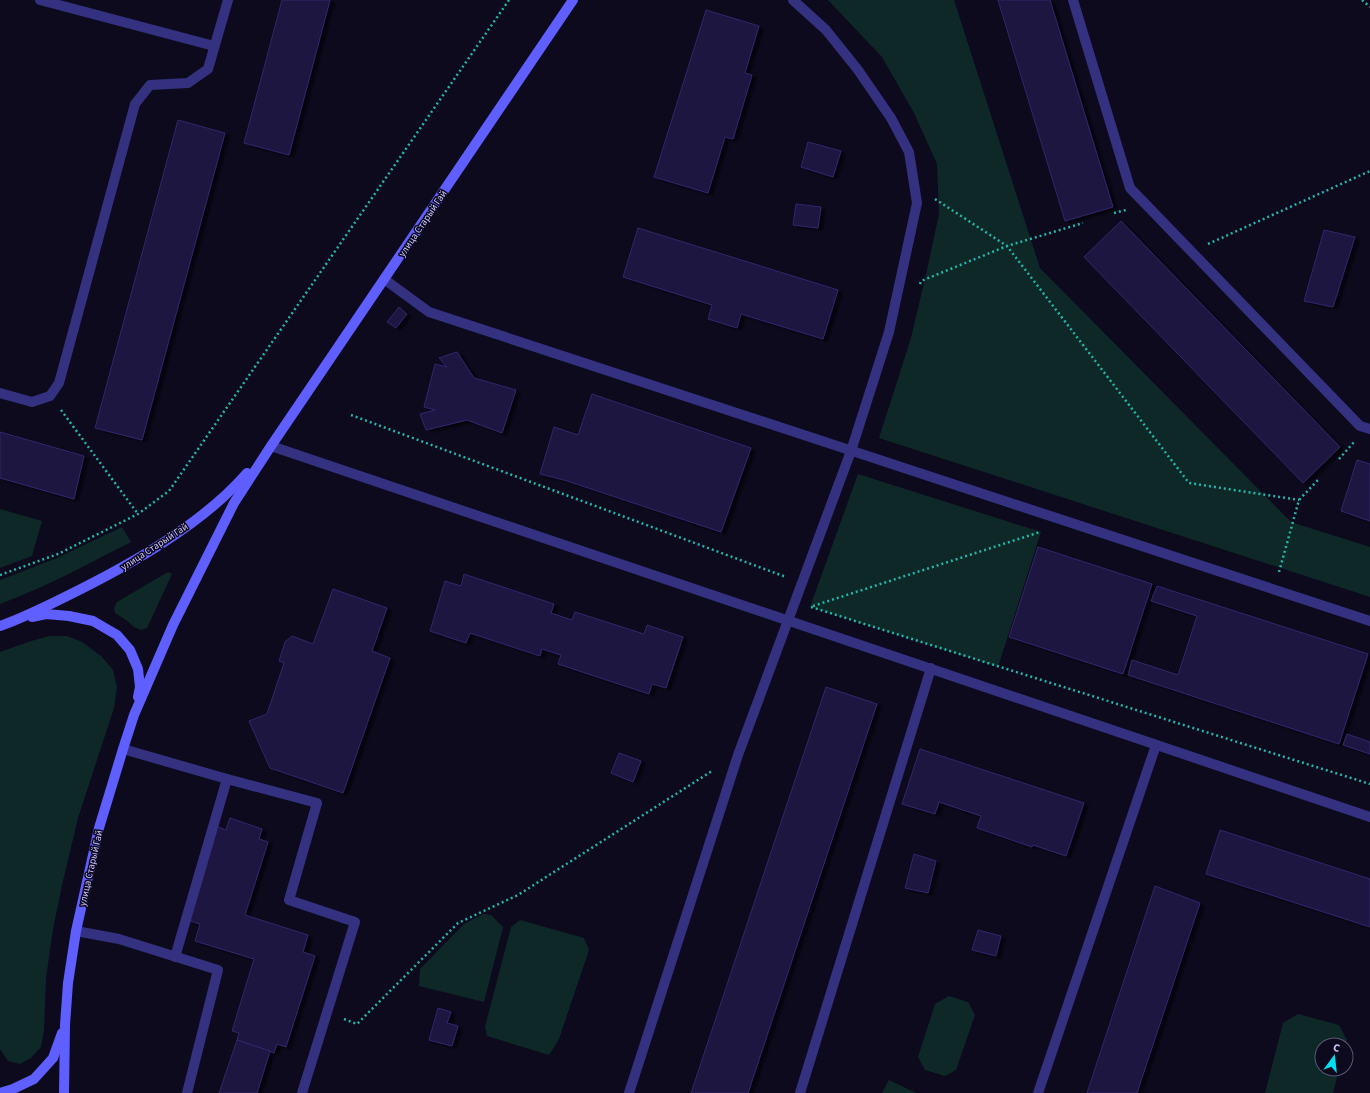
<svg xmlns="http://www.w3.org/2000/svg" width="1370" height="1093" font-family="'Source Sans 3',sans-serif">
<defs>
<filter id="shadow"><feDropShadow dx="4.5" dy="2.5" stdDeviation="1" flood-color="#0009"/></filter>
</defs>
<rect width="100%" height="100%" fill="#0d0a1e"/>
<g fill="#0d2827">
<polygon points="828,0 954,0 1040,268 1291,522 1370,547 1370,597 879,438 911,338 927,270 939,214 937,164 914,113 882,57"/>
<polygon points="858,474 1041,532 998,667 810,607"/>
<polygon points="0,509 42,521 32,556 0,568"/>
<path d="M 122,527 L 131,542 C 88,564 46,587 0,604 L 0,580 L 57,558 Z"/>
<polygon points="168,572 172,574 147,628 141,630 134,627 126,620 115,613 114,608 117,602"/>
<polygon points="50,636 67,636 82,642 101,656 113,670 117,687 114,708 78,818 63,881 53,929 46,978 44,1030 41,1047 31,1058 20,1064 8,1061 0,1049 0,652 31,641"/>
<polygon points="483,914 491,915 503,927 484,1002 419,986 420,969 464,924"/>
<polygon points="520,920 584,938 589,950 559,1039 549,1055 487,1036 485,1027 511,927"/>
<polygon points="949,996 968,1002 975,1015 956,1070 945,1076 925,1070 918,1057 935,1004"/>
<polygon points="1298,1014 1339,1025 1347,1040 1345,1045 1322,1045 1322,1069 1339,1069 1333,1093 1265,1093 1283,1023"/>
<polygon points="889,1080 916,1093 882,1093"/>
</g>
<g fill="#1d1540" stroke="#33266d" filter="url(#shadow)">
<polygon points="282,0 330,0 289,155 244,143"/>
<polygon points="998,0 1050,0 1113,207 1065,221"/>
<polygon points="706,10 759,26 745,73 752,75 733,139 725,137 708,193 654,177"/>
<polygon points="178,120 225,133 142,440 95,428"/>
<polygon points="808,142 841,151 833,177 801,167"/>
<polygon points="796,204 821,207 818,228 793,225"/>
<polygon points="1121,221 1340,447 1303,483 1084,257"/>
<polygon points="638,228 838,290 823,339 741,314 737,328 708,319 712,305 623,277"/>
<polygon points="1324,230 1355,237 1333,307 1304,301"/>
<polygon points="399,307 407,314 396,328 387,322"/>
<polygon points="457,352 474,378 516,390 502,433 467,420 426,430 420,414 435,410 424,407 435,364 447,367 439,358"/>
<polygon points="592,394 751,448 721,532 564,480 540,474 554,427 578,435"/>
<polygon points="0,432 84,456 74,499 0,478"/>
<polygon points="1357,460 1370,464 1370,521 1341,511"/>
<polygon points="1038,547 1152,584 1123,674 1009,637"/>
<polygon points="464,574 554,604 551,613 572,620 575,612 644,634 647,625 683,637 666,688 652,684 649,694 558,664 561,655 542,649 540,656 470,633 466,643 430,631 445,581 461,586"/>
<polygon points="1157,586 1368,654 1339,744 1128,675 1132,660 1178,675 1197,616 1151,601"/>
<polygon points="333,589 387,608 372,651 390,658 343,793 270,768 249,721 267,714 284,663 279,661 285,642 292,636 313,644"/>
<polygon points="826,687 877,704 748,1093 691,1093"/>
<polygon points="1347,734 1370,742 1370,754 1343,745"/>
<polygon points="920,749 1084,803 1066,856 1033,845 1032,847 977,828 981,816 939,802 935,814 902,804"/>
<polygon points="619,753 641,761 633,782 611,773"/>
<polygon points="230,818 262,829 259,839 268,842 245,915 308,935 303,952 315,956 286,1047 277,1044 274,1053 237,1040 239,1033 232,1031 254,959 195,941 200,924 187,920 216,826 226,830"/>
<polygon points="1220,830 1370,879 1370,927 1206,874"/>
<polygon points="914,854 936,861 928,893 905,888"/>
<polygon points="1155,886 1200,903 1137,1093 1087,1093"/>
<polygon points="978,930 1001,936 996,956 972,950"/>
<polygon points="438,1008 451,1012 447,1023 458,1026 452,1046 429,1040"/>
<polygon points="237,1040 270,1051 257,1093 219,1093"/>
</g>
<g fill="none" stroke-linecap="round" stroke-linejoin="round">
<g stroke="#25b5aa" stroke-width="2.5" stroke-dasharray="2 3" stroke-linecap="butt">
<polyline points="1362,0 1370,7"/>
<polyline points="935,199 1007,246 1189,483 1299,500"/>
<polyline points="1114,213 1126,210"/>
<polyline points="1208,244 1370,171"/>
<polyline points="920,284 921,281 1007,246 1083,223"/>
<polyline points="61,410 138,514"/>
<polyline points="351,415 786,577"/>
<polyline points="1339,459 1354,442"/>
<polyline points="1279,572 1299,500 1318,480"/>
<polyline points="0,575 58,554 138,514 169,491 509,0"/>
<polyline points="813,606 1040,532"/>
<polyline points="811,607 1370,784"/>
<polyline points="344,1019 357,1024 458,923 518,895 712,771"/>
</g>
<g stroke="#343280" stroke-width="10">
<polyline points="40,0 214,46"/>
<polyline points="1073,0 1130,188 1360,426 1370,429"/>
<polyline points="384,279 429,312 1370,621"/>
<polyline points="0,393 32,402 50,396 59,383 135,104 150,85 188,83 208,69 228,0"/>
<polyline points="271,446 1370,817"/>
<polyline points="123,749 227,779 317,803 289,900 355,922 302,1093"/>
<polyline points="76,931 119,939 218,970 187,1093"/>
<polyline points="175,957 227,779"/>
<polyline points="629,1093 738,755 851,451 889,332 917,203 909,152 891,118 858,70 826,30 793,0"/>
<polyline points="800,1093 931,668"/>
<polyline points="1038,1093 1156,745"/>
</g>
<g stroke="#5f5eff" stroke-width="10">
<polyline points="32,617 46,614 69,616 93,621 117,635 130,650 138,669 140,687 138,697"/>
<path d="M 0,626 C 23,618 45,607 67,596 C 128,566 202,525 247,473"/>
<polyline points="0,1093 13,1089 34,1079 53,1058 62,1033"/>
<polyline points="64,1093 65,1025 68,983 76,931 99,828 123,749 134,715 173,625 234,503 271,446 573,0"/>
</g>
</g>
<g text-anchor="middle" stroke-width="3" stroke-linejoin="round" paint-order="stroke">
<g font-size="10" fill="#cdc7ff" stroke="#0d0a1e">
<text transform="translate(422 223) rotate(-56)" y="4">улица Старый Гай</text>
<text transform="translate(154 546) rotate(-33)" y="4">улица Старый Гай</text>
<text transform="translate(90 868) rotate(-77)" y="4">улица Старый Гай</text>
</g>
</g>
<g transform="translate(1334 1057) rotate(15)"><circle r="19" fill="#0d0a1e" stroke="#5a5678"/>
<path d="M0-3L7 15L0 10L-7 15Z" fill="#00def2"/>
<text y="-6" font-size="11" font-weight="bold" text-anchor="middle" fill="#cdc7ff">С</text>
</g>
</svg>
